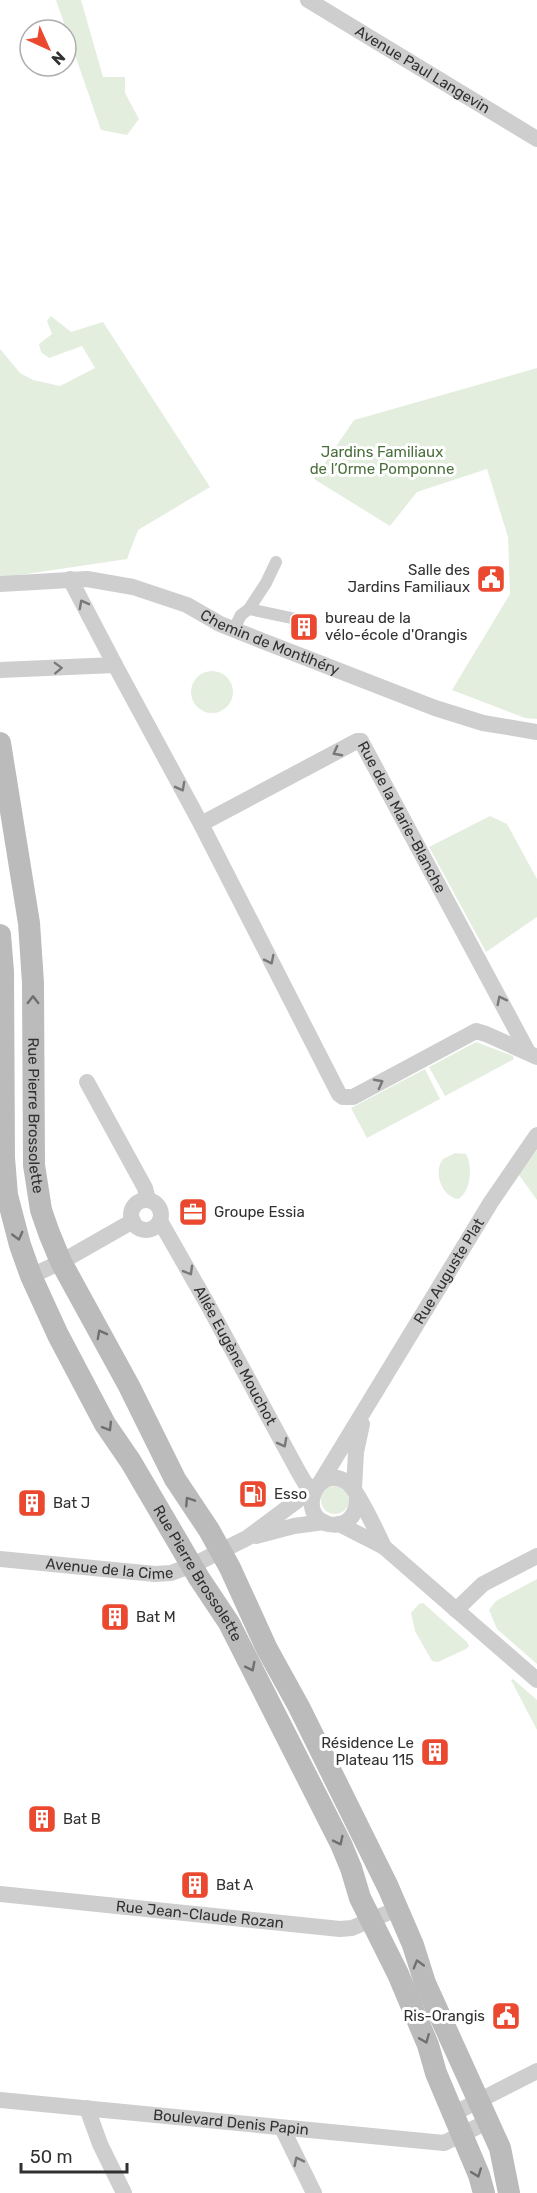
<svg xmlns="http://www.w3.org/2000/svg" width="537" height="2193" font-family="Rubik,sans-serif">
<rect width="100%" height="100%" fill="#fff"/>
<g fill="#e4eedf">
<polygon points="56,0 81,0 103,77 125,77 125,93 139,119 127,135 101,130"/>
<polygon points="51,316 71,332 103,322 210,487 138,530 127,559 0,578 0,349 20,373 33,380 60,386 95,368 82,346 49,358 41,352 39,344 52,334 47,321"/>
<polygon points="537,368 537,719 525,718 452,690 510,594 508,537 487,469 417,492 390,526 314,479 354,420"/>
<circle cx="212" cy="692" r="21"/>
<polygon points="490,816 507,824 537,879 537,917 486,952 429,847"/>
<polygon points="476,1042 513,1056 514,1059 445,1096 429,1067"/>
<polygon points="425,1069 440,1099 367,1138 351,1108"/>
<polygon points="537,1150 537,1200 519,1175"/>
<path d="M 455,1153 L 466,1154 C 473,1166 471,1192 458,1199 C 441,1196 433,1172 443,1159 Z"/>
<circle cx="335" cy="1500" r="14"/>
<polygon points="537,1579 537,1664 497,1629 489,1610 496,1601"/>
<polygon points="423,1603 467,1642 469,1646 466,1649 438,1662 432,1661 415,1631 411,1613 419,1604"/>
<polygon points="513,1679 537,1700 537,1730 511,1680"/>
</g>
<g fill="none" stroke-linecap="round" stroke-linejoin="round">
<g stroke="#cecece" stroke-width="12">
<polyline points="249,609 296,619"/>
<polyline points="234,629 241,615 249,609 266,583 276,562"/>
</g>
<g stroke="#cecece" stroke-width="16">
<path id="s1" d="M 308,0 L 537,139"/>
<polyline points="70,579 115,665"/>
<path id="s2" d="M 0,584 L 87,579 L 133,587 L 187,605 L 220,624 L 260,640 L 435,708 L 483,723 L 537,732"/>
<polyline points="0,670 115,665 201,824 339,1094 343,1097 353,1097 476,1031 486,1034 537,1057"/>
<path id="s3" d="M 201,824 L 357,741 L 361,741 L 528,1052"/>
<polyline points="87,1082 145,1188 148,1200"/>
<circle cx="146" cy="1215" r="15"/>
<path id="s4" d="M 160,1221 L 208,1305 L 298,1471 L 305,1483 L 314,1490"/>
<polyline points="31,1276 61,1262 133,1221"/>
<path id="s5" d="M 320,1483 L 491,1202 L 537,1135"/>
<polyline points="354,1489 356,1452 362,1424"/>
<path d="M 357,1498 C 357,1507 355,1516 346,1522 C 340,1525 333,1525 328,1524 C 295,1514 318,1463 347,1482 C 356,1488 378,1534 384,1547"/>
<polyline points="339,1524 384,1547 537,1680"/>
<polyline points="256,1536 294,1526 324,1522"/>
<path id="s6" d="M 0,1559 L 155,1574 L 171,1573 L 193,1565 L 247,1538 L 302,1497 L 312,1493"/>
<polyline points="456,1610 483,1584 537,1556"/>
<path id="s7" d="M 0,1894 L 340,1929 L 352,1928 L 397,1909"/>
<path id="s8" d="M 0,2100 L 444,2143 L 487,2122"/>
<polyline points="87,2108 100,2144 124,2193"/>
<polyline points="453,2114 537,2071"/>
<polyline points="282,2128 314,2193"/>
</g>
<g stroke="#bbb" stroke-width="22">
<path id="s9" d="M 0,743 L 29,923 L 33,983 L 34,1165 L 41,1210 L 49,1233 L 61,1262 L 129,1386 L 175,1479 L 209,1530 L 230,1568 L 267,1649 L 299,1707 L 388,1887 L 413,1945 L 425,1983 L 500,2148 L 509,2193"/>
<path id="s10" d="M 0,935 L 3,972 L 4,1158 L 7,1195 L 20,1245 L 31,1276 L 58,1335 L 105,1424 L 131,1462 L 199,1578 L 229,1623 L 341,1844 L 351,1868 L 360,1898 L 398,1974 L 428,2045 L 436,2073 L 479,2175 L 484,2193"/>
</g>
</g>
<defs><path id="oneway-chevron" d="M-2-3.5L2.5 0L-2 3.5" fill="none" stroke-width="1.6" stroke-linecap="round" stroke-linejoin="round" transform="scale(1.5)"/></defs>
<g stroke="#787878">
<use href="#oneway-chevron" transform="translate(83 604) rotate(-118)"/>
<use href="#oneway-chevron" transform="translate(58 668) rotate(-2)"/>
<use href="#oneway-chevron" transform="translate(337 752) rotate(152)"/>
<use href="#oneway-chevron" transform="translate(181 787) rotate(62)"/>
<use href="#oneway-chevron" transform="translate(270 960) rotate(63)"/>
<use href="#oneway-chevron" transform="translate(501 1000) rotate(-117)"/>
<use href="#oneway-chevron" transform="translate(379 1083) rotate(-28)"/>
<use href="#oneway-chevron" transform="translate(189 1271) rotate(60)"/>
<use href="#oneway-chevron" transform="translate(283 1443) rotate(62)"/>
<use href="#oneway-chevron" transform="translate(298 2161) rotate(-116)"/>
</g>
<g stroke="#6f6f6f">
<use href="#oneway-chevron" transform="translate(33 1000) rotate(-90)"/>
<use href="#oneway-chevron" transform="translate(18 1236) rotate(75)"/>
<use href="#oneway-chevron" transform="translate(101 1334) rotate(-118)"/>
<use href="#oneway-chevron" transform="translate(108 1427) rotate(58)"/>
<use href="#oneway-chevron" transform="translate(189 1501) rotate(-123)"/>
<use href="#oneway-chevron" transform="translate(251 1667) rotate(63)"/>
<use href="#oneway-chevron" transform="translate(339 1841) rotate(64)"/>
<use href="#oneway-chevron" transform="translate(418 1964) rotate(-106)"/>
<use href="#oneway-chevron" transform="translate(425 2039) rotate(68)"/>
<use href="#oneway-chevron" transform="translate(477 2173) rotate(70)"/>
</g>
<defs>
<g id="civic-square" transform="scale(1.5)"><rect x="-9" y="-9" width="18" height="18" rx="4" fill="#eb4830" stroke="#fff"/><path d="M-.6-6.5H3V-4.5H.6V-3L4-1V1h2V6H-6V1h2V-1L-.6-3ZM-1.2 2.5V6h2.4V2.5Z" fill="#fff"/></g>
<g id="building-square" transform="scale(1.5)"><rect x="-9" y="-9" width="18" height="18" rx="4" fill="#eb4830" stroke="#fff"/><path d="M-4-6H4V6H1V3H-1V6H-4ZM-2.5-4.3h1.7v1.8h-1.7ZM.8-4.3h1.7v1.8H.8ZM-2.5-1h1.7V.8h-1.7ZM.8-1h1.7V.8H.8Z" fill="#fff"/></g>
<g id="office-square" transform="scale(1.5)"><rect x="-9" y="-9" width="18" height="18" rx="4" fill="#eb4830" stroke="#fff"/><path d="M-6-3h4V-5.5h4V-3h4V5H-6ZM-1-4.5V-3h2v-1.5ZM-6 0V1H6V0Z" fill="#fff"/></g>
<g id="fuel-square" transform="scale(1.5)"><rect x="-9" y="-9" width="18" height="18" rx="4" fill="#eb4830" stroke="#fff"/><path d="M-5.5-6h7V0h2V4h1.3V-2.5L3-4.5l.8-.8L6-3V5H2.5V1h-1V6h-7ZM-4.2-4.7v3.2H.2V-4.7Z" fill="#fff"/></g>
</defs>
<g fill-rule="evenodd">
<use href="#civic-square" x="491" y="579"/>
<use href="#building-square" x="304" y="627"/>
<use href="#office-square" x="193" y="1212"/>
<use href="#fuel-square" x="253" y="1494"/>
<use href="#building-square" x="32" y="1503"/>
<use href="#building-square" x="115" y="1617"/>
<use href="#building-square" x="435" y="1752"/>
<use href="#building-square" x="42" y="1819"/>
<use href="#building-square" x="195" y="1885"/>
<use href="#civic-square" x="506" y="2016"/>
</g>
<g text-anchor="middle" stroke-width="6" stroke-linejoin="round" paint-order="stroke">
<g font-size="15" fill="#313131" stroke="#fff">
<text dy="5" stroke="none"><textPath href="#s1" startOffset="134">Avenue Paul Langevin</textPath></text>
<text dy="5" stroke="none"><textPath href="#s2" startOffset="282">Chemin de Montlhéry</textPath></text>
<text dy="5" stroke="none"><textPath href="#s3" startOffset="267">Rue de la Marie-Blanche</textPath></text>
<text dy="5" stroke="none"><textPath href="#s9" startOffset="375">Rue Pierre Brossolette</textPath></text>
<text dy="5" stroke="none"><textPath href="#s5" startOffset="248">Rue Auguste Plat</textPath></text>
<text dy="5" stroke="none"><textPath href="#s4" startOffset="154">Allée Eugène Mouchot</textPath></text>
<text dy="5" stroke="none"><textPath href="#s6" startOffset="110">Avenue de la Cime</textPath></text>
<text dy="5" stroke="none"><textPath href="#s10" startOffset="686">Rue Pierre Brossolette</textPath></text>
<text dy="5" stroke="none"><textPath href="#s7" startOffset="201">Rue Jean-Claude Rozan</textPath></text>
<text dy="5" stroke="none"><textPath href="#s8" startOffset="232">Boulevard Denis Papin</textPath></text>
</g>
<g font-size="15" fill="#4a6f3c" stroke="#fff">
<text x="382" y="457">Jardins Familiaux<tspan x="382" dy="17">de l’Orme Pomponne</tspan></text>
</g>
<g font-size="15" fill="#313131" stroke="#fff" text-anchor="start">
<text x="470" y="575" text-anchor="end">Salle des<tspan x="470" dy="17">Jardins Familiaux</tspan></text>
<text x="325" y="623">bureau de la<tspan x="325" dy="17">vélo-école d'Orangis</tspan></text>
<text x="214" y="1217">Groupe Essia</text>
<text x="274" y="1499">Esso</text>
<text x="53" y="1508">Bat J</text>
<text x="136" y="1622">Bat M</text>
<text x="414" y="1748" text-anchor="end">Résidence Le<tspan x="414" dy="17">Plateau 115</tspan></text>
<text x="63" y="1824">Bat B</text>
<text x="216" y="1890">Bat A</text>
<text x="485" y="2021" text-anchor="end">Ris-Orangis</text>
</g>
</g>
<g transform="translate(48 48) rotate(135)"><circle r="28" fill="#ffffff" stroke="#adadad" stroke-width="1.5"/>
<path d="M0-4.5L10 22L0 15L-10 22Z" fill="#eb4830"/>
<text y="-9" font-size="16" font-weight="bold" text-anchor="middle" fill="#313131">N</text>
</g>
<path d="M21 2163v9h106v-9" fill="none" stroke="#313131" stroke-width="3"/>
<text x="30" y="2163" font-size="18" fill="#313131" stroke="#ffffff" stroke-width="4.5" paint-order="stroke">50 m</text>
</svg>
